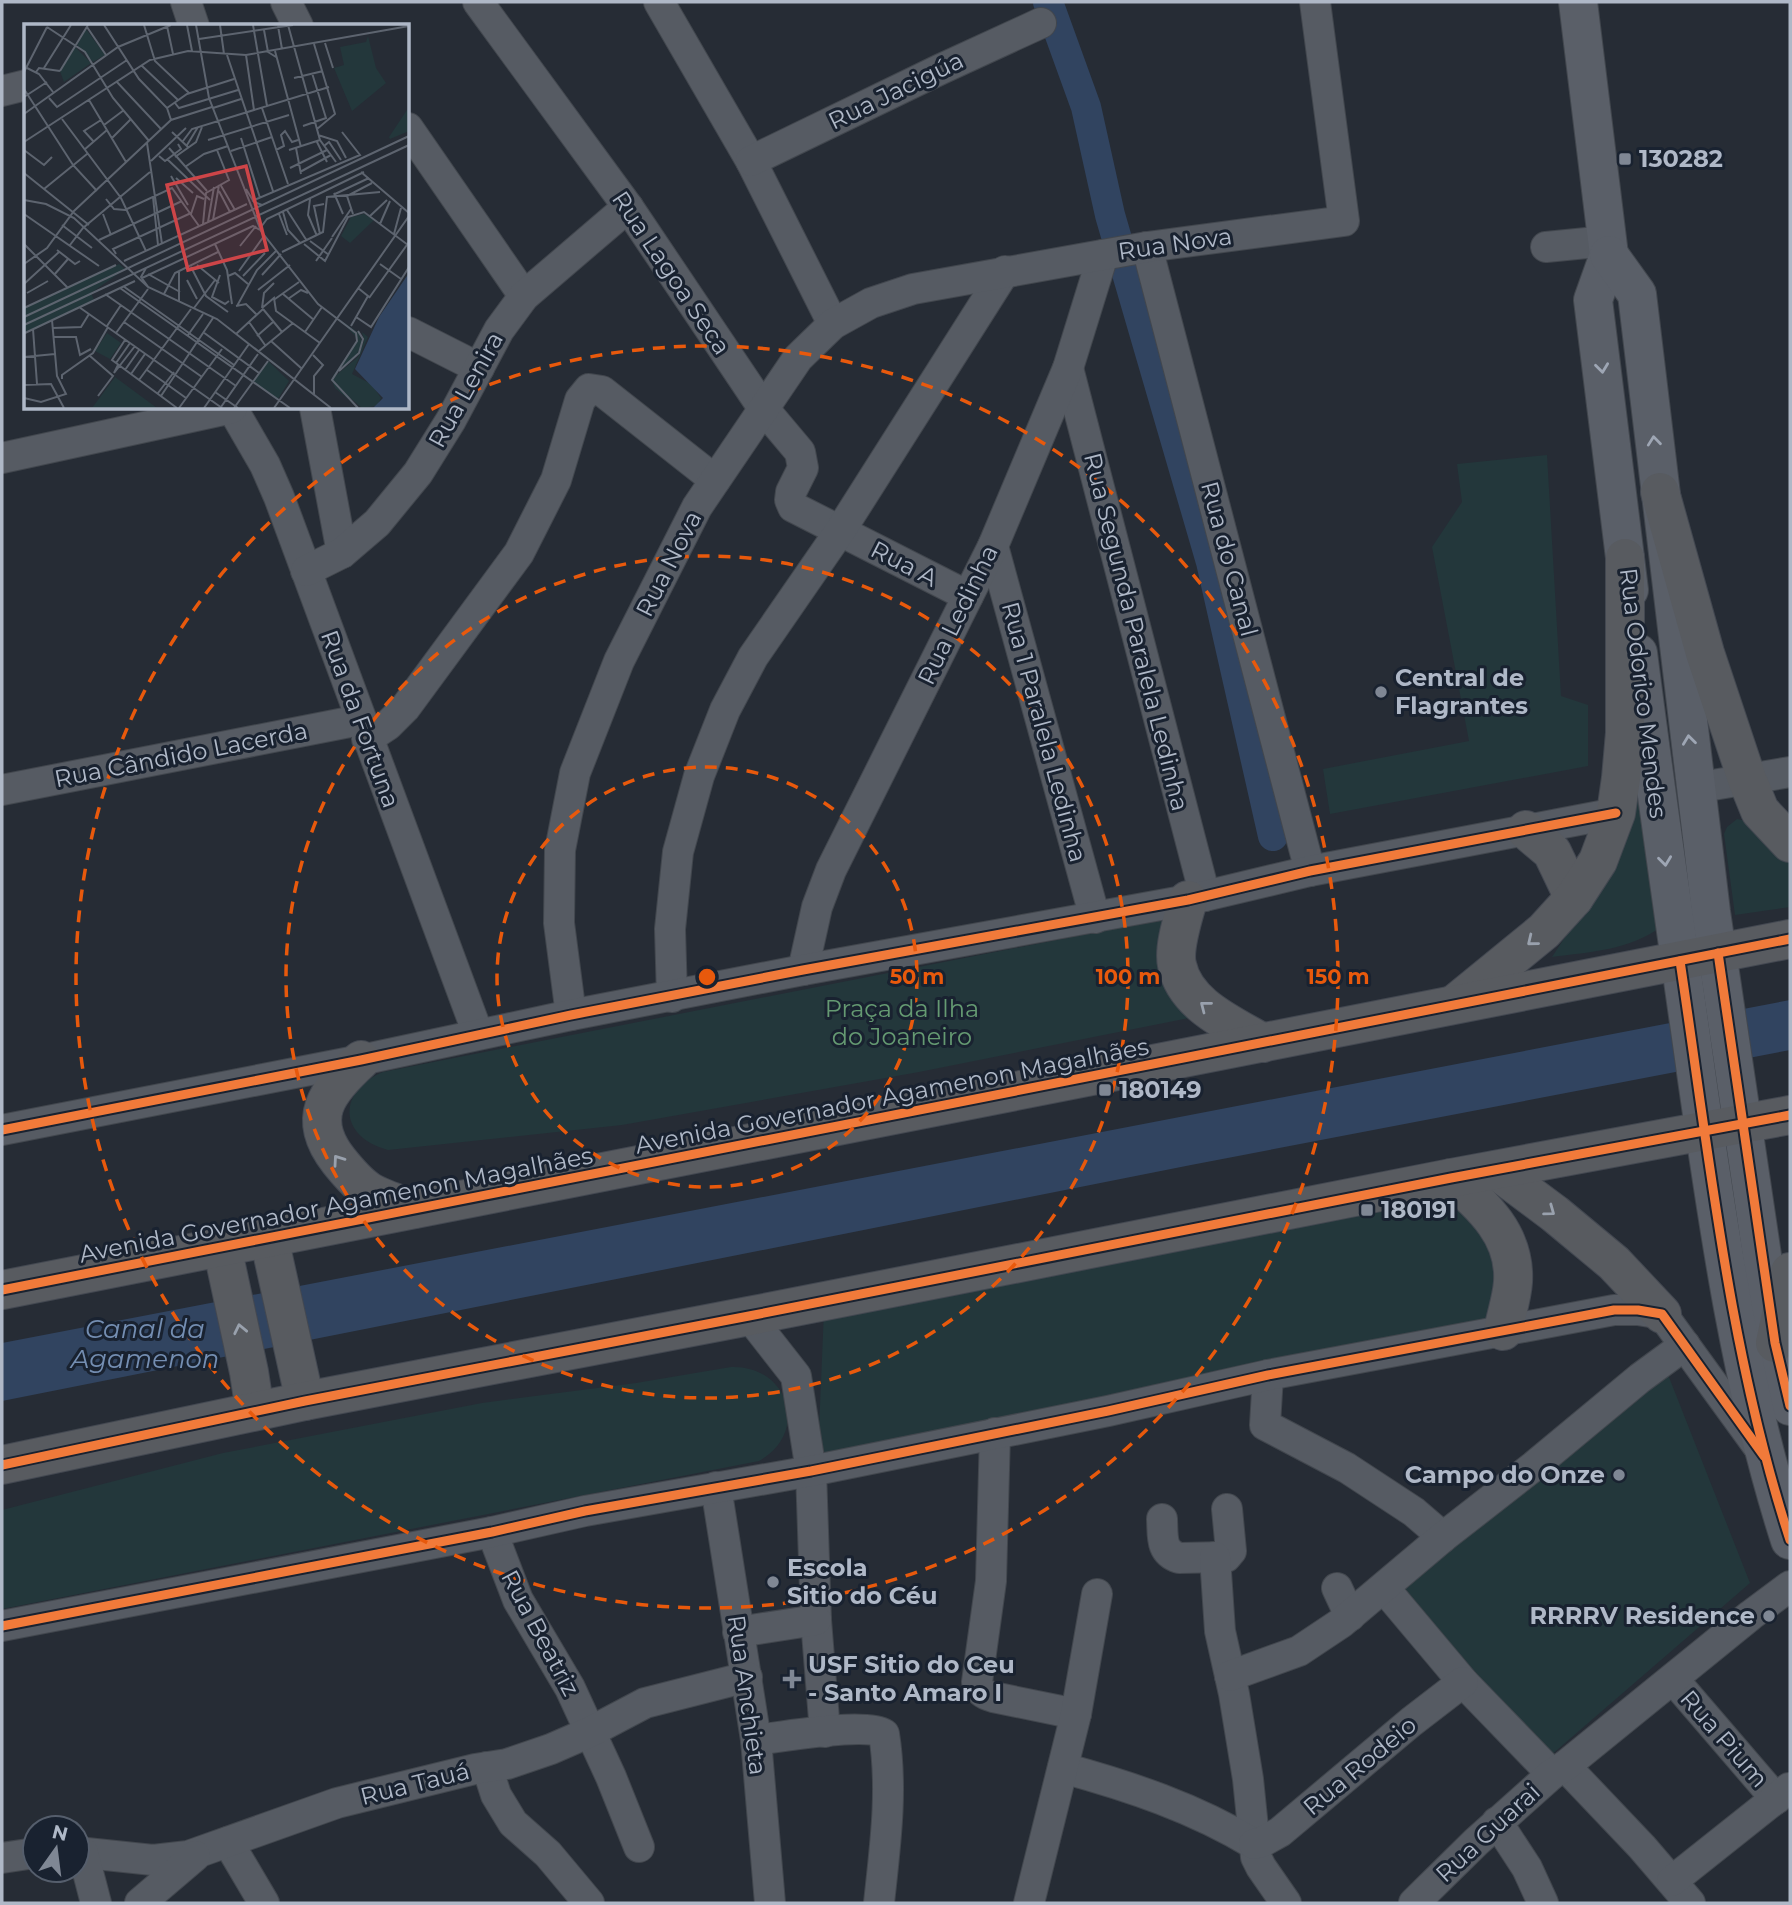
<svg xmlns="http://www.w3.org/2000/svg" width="1792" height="1905" font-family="Montserrat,sans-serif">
<rect width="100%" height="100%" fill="#262c35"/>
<g fill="#23373b">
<polygon points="1547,455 1561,696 1588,705 1588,766 1330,814 1323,769 1469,741 1432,547 1462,502 1457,464"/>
<path d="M 1639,773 L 1662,926 C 1631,950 1590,952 1552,957 L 1577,919 Z"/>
<polygon points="1737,819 1742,820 1758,836 1790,858 1790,907 1735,915 1724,834 1727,827"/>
<path d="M 1164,919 L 1189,1018 L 919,1072 L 622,1125 L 388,1150 C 338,1137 337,1091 383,1072 Z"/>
<polygon points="1449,1185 1503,1254 1489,1322 818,1454 824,1310"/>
<path d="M 731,1367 C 789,1365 810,1433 759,1461 L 2,1609 L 2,1510 L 223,1453 L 482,1403 L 636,1383 Z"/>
<polygon points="1665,1367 1750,1583 1550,1756 1395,1585"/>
</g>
<polygon fill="#314460" points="1790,1000 1790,1050 1191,1165 2,1401 2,1343"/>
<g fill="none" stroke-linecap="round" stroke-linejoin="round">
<polyline stroke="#314460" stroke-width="30" points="1048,2 1086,107 1110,215 1211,562 1273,836"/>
<g stroke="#42474e" stroke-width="32">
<g id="minor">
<polyline points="186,2 194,26"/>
<polyline points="286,2 298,26"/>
<polyline points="478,2 628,207 763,408 800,452 803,468 791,492 790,500 793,507 968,596"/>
<polyline points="659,2 751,161 833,324"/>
<polyline points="2,91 26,85"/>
<polyline points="408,128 524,296"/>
<polyline points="751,161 941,69 1041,23"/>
<polyline points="1147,247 1310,871"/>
<polyline points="1546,247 1607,241"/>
<polyline points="408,332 479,368"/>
<polyline points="1068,368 1205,896"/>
<polyline points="232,408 265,465 279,497 478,1034"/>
<polyline points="315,408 342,553"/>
<polyline points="2,458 232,408"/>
<polyline points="993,546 1095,918"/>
<polyline points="306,571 342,553 377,523 418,473 451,420 499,330 524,296 628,207"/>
<polyline points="367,739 388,725 405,708 519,553 556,480 580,400 589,389 602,391 715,480"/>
<polyline points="1695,788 1790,772"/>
<polyline points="2,790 360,720"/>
<polyline points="803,970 817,907 831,870 993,546 1068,368 1103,255"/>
<polyline points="672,997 670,929 678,852 699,776 725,710 753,657 840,531 1005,271"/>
<polyline points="571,1015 559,923 560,850 575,773 619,661 697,507 798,358 833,324 871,303 913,289 1147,247 1344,221 1315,2"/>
<polyline points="2,1130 361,1060 571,1015 803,970 1188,900 1310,871 1616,813"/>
<polyline points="749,1316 796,1376 811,1471 816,1620 825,1732"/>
<polyline points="1268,1375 1265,1425 1347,1468 1414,1512 1443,1537"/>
<path d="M 995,1433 L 991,1581 L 977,1682 C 980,1692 983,1694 993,1697 L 1076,1714"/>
<polyline points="716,1487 756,1740 770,1903"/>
<path d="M 1162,1519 C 1163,1536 1160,1552 1179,1558 L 1226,1557 L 1231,1551 L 1227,1509"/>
<polyline points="492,1532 518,1600 570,1688 611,1777 639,1847"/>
<polyline points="1215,1557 1220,1631 1234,1694 1248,1779 1256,1857 1261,1867 1286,1903"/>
<polyline points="1337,1588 1350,1616"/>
<polyline points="1384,1588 1463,1682 1552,1774"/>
<polyline points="2,1626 492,1532 585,1511 811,1471 1108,1411 1268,1375 1614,1310 1638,1310 1662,1314 1760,1449"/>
<polyline points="738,1632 816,1620"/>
<polyline points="1230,1676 1299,1651 1341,1623 1443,1537 1534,1466 1640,1378 1685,1345"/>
<polyline points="1673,1679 1776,1799"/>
<path d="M 756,1740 C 781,1737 866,1722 884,1734 C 893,1790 885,1847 879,1903"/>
<polyline points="1565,1766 1642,1847 1690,1903"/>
<polyline points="487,1767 496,1795 513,1823 548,1854 589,1903"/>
<path d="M 1063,1768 C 1129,1786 1195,1808 1254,1844"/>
<polyline points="1497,1822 1527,1868 1543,1903"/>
<polyline points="228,1842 264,1903"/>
<polyline points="1254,1844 1262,1842 1280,1832 1411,1722 1463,1682"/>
<polyline points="77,1852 153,1860 188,1856 337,1803 475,1769 507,1764 551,1749 590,1732 645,1703 747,1677"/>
<polyline points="83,1853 96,1903"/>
<polyline points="2,1858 35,1853"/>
<polyline points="1672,1881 1789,1788"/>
<polyline points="140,1903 195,1856"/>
<polyline points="1029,1903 1076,1714 1097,1594"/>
<polyline points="1414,1903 1476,1842 1552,1774 1565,1766 1751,1615 1790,1586"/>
</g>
</g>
<g stroke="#42474e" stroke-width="40">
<g id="secondary">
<polyline points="1578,2 1609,255 1593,300 1629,590"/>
<polyline points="1609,255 1637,294 1711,912 1775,1343 1790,1406"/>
<path d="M 1638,653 C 1656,795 1677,937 1697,1079 C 1719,1233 1742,1391 1790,1540"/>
</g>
</g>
<g stroke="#434851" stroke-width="40">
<g id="trunk">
<polyline points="1660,492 1705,653 1747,779 1760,811 1790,843"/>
<polyline points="1526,830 1552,852 1574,898"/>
<path d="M 1188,900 C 1183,918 1173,948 1177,965 C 1185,1005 1231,1024 1263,1043"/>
<polyline points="1456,1003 1544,931 1574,898 1598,861 1616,813 1621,778 1625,733 1625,558"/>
<path d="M 361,1060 C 327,1091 305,1118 339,1161 C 347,1171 358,1184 369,1191 C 382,1199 400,1204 414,1209"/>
<polyline points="1496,1170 1555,1214 1614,1263 1662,1314"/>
<path d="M 1451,1178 C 1483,1206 1516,1235 1513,1282 C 1512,1298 1506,1315 1503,1331"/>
<polyline points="269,1238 305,1401"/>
<polyline points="222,1247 249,1372 255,1411"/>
<polyline points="2,1290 1790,939"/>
<polyline points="1775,1343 1790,1272"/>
<polyline points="2,1465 305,1401 749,1316 1451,1178 1790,1115"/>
</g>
</g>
<use href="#minor" stroke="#565b63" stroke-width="30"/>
<use href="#secondary" stroke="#5a5f68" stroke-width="38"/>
<use href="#trunk" stroke="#585b60" stroke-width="38"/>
<g stroke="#192230" stroke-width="13">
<g id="cycleway">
<polyline points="1718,953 1775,1343 1790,1406"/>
<path d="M 1680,961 C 1709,1154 1729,1353 1790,1540"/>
<polyline points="2,1130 361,1060 571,1015 803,970 1188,900 1310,871 1616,813"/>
<polyline points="2,1290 1790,939"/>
<polyline points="2,1465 305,1401 749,1316 1451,1178 1790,1115"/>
<polyline points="2,1626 492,1532 585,1511 811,1471 1108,1411 1268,1375 1614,1310 1638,1310 1662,1314 1764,1456"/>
</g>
</g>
<use href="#cycleway" stroke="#f17a3a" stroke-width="9"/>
</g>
<defs><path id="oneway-chevron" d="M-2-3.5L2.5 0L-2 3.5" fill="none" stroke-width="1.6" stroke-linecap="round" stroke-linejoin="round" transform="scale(1.75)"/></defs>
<g stroke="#9ea6b4">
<use href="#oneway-chevron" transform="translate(1602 368) rotate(83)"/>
<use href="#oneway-chevron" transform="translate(1654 441) rotate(-96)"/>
<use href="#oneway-chevron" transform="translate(1689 740) rotate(-97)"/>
<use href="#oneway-chevron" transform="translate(1665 861) rotate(83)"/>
</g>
<g stroke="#99a1ad">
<use href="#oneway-chevron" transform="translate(1532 941) rotate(141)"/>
<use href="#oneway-chevron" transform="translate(1205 1006) rotate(-142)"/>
<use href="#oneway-chevron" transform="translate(338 1160) rotate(-125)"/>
<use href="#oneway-chevron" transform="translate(1550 1211) rotate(36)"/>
<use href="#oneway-chevron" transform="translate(240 1329) rotate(-102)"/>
</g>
<g fill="none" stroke="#e8590c" stroke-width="3.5" stroke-dasharray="12 9">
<circle cx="707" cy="977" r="210"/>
<circle cx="707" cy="977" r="421"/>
<circle cx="707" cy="977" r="631"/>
</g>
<g fill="#7f8794" stroke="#192230" stroke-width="2.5">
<rect x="1618" y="152" width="14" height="14" rx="3.5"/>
<circle cx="1381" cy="692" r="7"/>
<rect x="1098" y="1083" width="14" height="14" rx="3.5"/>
<rect x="1360" y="1203" width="14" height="14" rx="3.5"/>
<circle cx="1619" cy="1475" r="7"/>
<circle cx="773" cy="1582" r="7"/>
<circle cx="1769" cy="1616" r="7"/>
<path d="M788.5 1668.5h7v7h7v7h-7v7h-7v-7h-7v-7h7z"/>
</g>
<g text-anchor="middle" stroke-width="6" stroke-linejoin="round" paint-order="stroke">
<g font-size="24" fill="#afb8c7" stroke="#192230">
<text transform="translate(896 91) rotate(-26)" y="8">Rua Jacigúa</text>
<text transform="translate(1175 244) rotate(-8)" y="8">Rua Nova</text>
<text transform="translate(671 273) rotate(56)" y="8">Rua Lagoa Seca</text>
<text transform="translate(466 390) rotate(-61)" y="8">Rua Lenira</text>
<text transform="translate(1229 559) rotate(75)" y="8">Rua do Canal</text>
<text transform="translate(669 564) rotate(-63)" y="8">Rua Nova</text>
<text transform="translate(904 564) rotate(27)" y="8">Rua A</text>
<text transform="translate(958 615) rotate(-64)" y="8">Rua Ledinha</text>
<text transform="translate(1136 632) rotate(76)" y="8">Rua Segunda Paralela Ledinha</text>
<text transform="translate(1643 693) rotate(83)" y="8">Rua Odorico Mendes</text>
<text transform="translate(360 719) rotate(70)" y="8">Rua da Fortuna</text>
<text transform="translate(1044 732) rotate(75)" y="8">Rua 1 Paralela Ledinha</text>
<text transform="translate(181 755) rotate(-11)" y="8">Rua Cândido Lacerda</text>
<text transform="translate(892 1096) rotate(-11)" y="8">Avenida Governador Agamenon Magalhães</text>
<text transform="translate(336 1205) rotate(-11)" y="8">Avenida Governador Agamenon Magalhães</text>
<text transform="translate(540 1633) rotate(62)" y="8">Rua Beatriz</text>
<text transform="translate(747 1695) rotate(82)" y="8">Rua Anchieta</text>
<text transform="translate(1724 1739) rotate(49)" y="8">Rua Pium</text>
<text transform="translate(1360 1766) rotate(-40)" y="8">Rua Rodeio</text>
<text transform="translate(415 1784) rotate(-14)" y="8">Rua Tauá</text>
<text transform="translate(1488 1833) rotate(-43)" y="8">Rua Guarai</text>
</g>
<g font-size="24" font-weight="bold" fill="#afb8c7" stroke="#192230" text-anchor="start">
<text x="1639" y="167">130282</text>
<text x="1395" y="686">Central de<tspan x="1395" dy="28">Flagrantes</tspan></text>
<text x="1119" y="1098">180149</text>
<text x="1381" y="1218">180191</text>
<text x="1605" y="1483" text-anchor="end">Campo do Onze</text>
<text x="787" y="1576">Escola<tspan x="787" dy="28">Sitio do Céu</tspan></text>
<text x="1755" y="1624" text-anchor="end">RRRRV Residence</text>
<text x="808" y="1673">USF Sitio do Ceu<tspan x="808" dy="28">- Santo Amaro I</tspan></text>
</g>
<g font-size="24" fill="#659a72" stroke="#192230">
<text x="902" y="1017">Praça da Ilha<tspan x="902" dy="28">do Joaneiro</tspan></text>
</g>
<g font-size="26" font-style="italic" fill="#748eb2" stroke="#192230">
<text x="145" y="1338">Canal da<tspan x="145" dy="30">Agamenon</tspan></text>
</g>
</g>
<g transform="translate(24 24)">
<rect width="385" height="385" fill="#262c35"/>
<path d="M 62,5 L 81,31 L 69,38 L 53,21 ZM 344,12 L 352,44 L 362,59 L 328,87 L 310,44 L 320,41 L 316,23 L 342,18 ZM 51,23 L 67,39 L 40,58 L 36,47 ZM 385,83 L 385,107 L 366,115 L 365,113 ZM 340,190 L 350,196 L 326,219 L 317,212 L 327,193 ZM 95,240 L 101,245 L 67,269 L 70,276 L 0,309 L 0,284 ZM 315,295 L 335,309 L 338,319 L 331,334 L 317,343 L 310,353 L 334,333 L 340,317 L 338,308 L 344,313 L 328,350 L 347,360 L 357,374 L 353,382 L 338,384 L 311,361 L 335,384 L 311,364 L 309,359 L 309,352 L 334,315 ZM 83,309 L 97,319 L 86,335 L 71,327 ZM 244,337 L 265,357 L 254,375 L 229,357 ZM 91,353 L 133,384 L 68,384 Z" fill="#23373b"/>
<path d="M 385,249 L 385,384 L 349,384 L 359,374 L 331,345 L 355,293 Z" fill="#314460"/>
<path fill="none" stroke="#5d646f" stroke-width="2" d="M 80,1 L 115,55 L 143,84 L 147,96M 120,1 L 131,37 L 165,69M 163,1 L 168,27M 172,1 L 185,74 L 237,207 L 294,280 L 332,309 L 333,317 L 308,356 L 334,384M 196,1 L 200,30M 229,1 L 243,82M 264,1 L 296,116 L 312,138M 143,2 L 149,30M 254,2 L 258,25M 23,3 L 61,28 L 89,74 L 125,117M 63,3 L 82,31M 240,6 L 244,28 L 252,33M 175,15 L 269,1M 301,19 L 309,44M 290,20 L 311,90 L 293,105M 251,27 L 277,123M 203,31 L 249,167M 222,31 L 230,86M 117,41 L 154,76M 3,44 L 15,50 L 29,68M 20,44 L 47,1M 36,47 L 64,1M 0,48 L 23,3M 12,48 L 15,44 L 36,47M 270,54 L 299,47M 92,57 L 137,105M 0,65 L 49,141 L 73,167M 0,73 L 23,58M 25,74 L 33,83 L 103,36M 65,76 L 102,138M 151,79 L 155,84 L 214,66M 143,84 L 163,70 L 210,55M 189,84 L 217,75M 238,84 L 264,160M 0,90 L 94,23 L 147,1M 38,95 L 97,174 L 122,227M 80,101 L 100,86M 279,102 L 302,94 L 288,49M 148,108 L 165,124M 294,111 L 313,117 L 322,134M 88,114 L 107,95M 217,114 L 236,174M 184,116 L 265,91M 159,117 L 168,105 L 305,63M 0,118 L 126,36 L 164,27 L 222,31 L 385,2M 70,118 L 60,107 L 77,96M 293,118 L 303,138M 123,119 L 138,220M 163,121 L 174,103M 300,122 L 305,118 L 317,136M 145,124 L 183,167M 272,124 L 277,150M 0,126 L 20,141 L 28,133M 60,126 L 83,106M 252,126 L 260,122 L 257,111 L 261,107 L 268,118 L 274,116M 265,126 L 296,116M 207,127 L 248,113M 135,132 L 141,137 L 157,125 L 154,120M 151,133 L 172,118 L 178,103M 143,135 L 186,176M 127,137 L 162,104M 161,143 L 180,130 L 204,122M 266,144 L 303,126M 276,148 L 307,131M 337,148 L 385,189M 0,149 L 65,201M 147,152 L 164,181M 152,154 L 169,169M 196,160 L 211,186M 20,165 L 63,130M 222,165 L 230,178 L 238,181M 195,167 L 206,188M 310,169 L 319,190M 311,170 L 345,154M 129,173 L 134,221M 82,175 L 90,185 L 101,186 L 148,164 L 175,202M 286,175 L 284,191 L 293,212M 0,176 L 22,180 L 50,194 L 124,263 L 193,295 L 307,384M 228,177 L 336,131 L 318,108M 263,186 L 283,217M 259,188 L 264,206 L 276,219M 0,190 L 75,242M 79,190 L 87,211M 167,190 L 173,172 L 180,175M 255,190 L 263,211M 329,190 L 323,172 L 348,159M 346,192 L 363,176M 189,196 L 195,161M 184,198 L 190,163M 179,200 L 182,169 L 205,156 L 193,126M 356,200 L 366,177M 38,201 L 68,224M 237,203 L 243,195 L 340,148M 296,210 L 290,182 L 300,180M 370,210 L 377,184M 308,213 L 327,185M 75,216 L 158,177M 286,217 L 305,231M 0,220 L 43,263M 191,220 L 203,246 L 208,280M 280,220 L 301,237 L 324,193 L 340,188 L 384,221M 46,221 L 59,204 L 126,148M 216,222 L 232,202M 33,226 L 51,240 L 56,237M 258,228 L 299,208 L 303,173 L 356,168M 92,230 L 89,225 L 167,189M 100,237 L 223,180M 292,237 L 308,214M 0,240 L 23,224 L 50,187 L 147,96 L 188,83M 356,240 L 377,255M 173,241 L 195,259M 167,243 L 182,272 L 204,288M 122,244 L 117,253 L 125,264M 215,247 L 240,212M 124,250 L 156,268M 30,251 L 44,235M 196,251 L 188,273 L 201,280 L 205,277M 238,251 L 257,230M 204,252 L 211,249 L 224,260M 219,252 L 241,229M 118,254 L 229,202 L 236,206M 163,256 L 173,275M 0,260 L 35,228M 99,262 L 210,341M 96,264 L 266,384M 234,266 L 266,241M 3,269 L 24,257M 81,270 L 212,362M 140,270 L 151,249 L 194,228M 259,270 L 290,296M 345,274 L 385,218M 251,275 L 275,258M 264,275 L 277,266 L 284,269M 155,279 L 155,247M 212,282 L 222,280 L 233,291M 213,282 L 233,246 L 253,226M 55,283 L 198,384M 0,284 L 92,241M 170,284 L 191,256M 238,284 L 250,274 L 252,287 L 296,319M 238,284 L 240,269 L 250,259M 239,285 L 258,308M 0,293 L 385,112M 332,293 L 347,303 L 385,243M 100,298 L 178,353M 225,298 L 241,321M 0,301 L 385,121M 83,302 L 97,281M 327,302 L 344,272 L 334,264M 29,304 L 57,303 L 65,290M 9,305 L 13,360M 179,308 L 235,349M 281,308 L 298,283M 1,309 L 111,257M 92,309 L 124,265M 212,310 L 239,285M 164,311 L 179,290M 233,312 L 249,298M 29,313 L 52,313 L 56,331 L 67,325M 101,316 L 88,336 L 153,384M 247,317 L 277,344M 235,327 L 269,299M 289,331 L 299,341 L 290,352 L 290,370M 66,332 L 89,352 L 74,372M 0,333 L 31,330M 92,339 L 106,319M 94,341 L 90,349 L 111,322M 101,346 L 115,326M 123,346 L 162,374M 315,347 L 335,329 L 339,315 L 334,307M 107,350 L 121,330M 38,355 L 38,351 L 69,329 L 84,303M 115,356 L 167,285M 0,361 L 27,360 L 40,384M 191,368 L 214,384M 134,369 L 150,348M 137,372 L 189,294M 0,374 L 17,378 L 42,370 L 33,352 L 28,296M 197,383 L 234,330M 155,384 L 198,325M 180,384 L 225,320M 210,384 L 244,337M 250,384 L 385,192"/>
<path fill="#ce4548" fill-opacity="0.15" stroke="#ce4548" stroke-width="3.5" d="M 222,142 L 243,226 L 164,246 L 143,161 Z"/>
<rect width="385" height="385" fill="none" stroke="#afb8c7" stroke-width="3.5"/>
</g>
<circle cx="707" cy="977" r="10" fill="#e8590c" stroke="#192230" stroke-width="3.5"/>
<g font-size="21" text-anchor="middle" font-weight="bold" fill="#e8590c" stroke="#192230" stroke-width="6" stroke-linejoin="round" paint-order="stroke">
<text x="917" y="984">50 m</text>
<text x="1128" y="984">100 m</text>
<text x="1338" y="984">150 m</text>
</g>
<rect width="1792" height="1905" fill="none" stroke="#afb8c7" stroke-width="7"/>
<g transform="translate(56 1849) rotate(14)"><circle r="33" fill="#192230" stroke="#555e6c" stroke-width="2"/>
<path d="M0-5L12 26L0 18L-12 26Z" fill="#7f8794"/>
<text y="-10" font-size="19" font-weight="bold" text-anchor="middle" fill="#afb8c7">N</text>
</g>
</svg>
